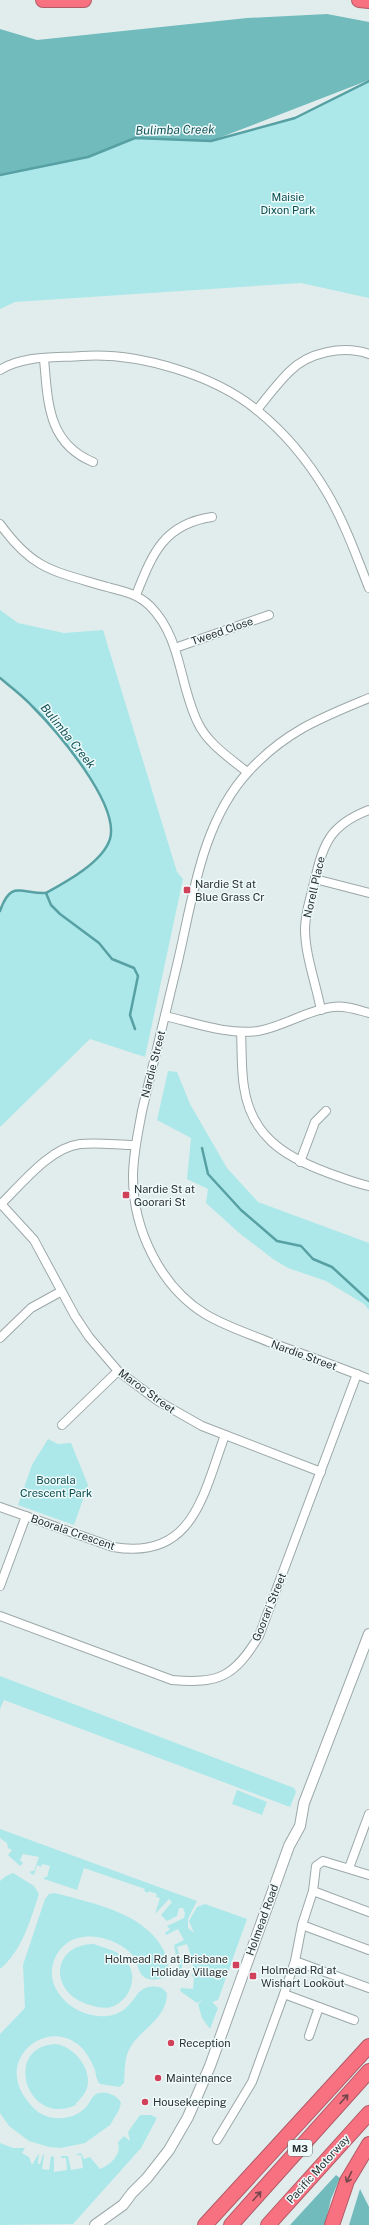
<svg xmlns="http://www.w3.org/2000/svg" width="369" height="2225" font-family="'Public Sans',sans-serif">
<rect width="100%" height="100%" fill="#e1eded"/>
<g fill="#ace8e9">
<polygon points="369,81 369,298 301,283 15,302 0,309 0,175 88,157 135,138 211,141 295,118"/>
<path d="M 0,610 L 18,623 L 64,633 L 103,630 L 177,872 L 183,879 L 145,1057 L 90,1039 L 0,1127 L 0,911 C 14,870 26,901 47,892 C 70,883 109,855 111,829 C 114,799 53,727 32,706 C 22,696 11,687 0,678 Z"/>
<polygon points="168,1071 177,1072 190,1104 227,1168 258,1202 369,1243 369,1310 364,1304 326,1281 288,1268 273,1259 238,1232 206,1203 208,1189 187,1179 191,1138 157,1120"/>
<polygon points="48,1439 58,1444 71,1443 88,1485 74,1525 18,1505 32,1465"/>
<polygon points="0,1676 294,1788 296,1792 290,1807 4,1700 0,1709"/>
<polygon points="237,1790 267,1802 262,1815 232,1804"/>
<polygon points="0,1829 197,1901 188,1919 188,1928 194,1933 189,1921 197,1907 205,1904 247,1919 218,2000 212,2002 218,2008 210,2029 202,2018 198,2004 203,2000 197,2003 180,1991 181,1988 193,1989 194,1977 191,1976 194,1973 192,1961 182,1962 182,1970 179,1970 178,1961 191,1956 187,1944 177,1947 179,1954 176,1956 174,1945 184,1940 178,1929 166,1935 165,1933 170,1929 167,1926 184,1918 185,1913 183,1908 179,1908 177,1916 167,1921 161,1915 172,1902 169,1899 155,1914 160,1898 156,1897 157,1894 149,1891 148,1893 144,1891 145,1889 84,1868 77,1890 44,1879 44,1877 47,1877 50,1866 42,1864 41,1867 37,1865 34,1875 30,1873 31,1871 34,1871 39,1857 23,1854 20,1860 23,1863 20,1866 8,1855 12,1850 8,1848 7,1843 0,1838"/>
<path d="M 13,1873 L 34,1886 L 39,1894 C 30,1921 22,1951 0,1969 L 0,1881 L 6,1876 Z"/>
<path d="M 55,1893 C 95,1904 148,1913 166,1955 C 168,1961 170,1969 167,1976 C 161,1980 150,1981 144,1977 C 138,1973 138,1964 135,1958 C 121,1939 86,1929 67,1943 C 58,1950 53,1959 52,1969 C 49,2000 88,2024 116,2014 C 138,2006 134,1980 162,1988 L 167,1993 C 167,2021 137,2030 128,2052 C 124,2062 125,2073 124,2083 L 119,2087 L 100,2084 C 96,2079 96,2075 95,2070 C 91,2060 85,2049 76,2043 C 48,2023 9,2050 18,2083 C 20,2091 25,2098 30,2104 C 43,2122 71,2123 86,2107 C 89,2104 91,2098 95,2095 C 102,2089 118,2095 121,2103 L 119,2110 L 110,2125 L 85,2143 L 61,2148 L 49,2147 L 29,2141 L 9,2126 L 0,2113 L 0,2034 L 25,2008 L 23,1965 L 45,1899 L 49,1894 Z"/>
<path d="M 94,1944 C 104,1948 116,1950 124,1958 C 140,1974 131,2001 111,2007 C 104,2009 96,2007 90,2005 C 48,1993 51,1944 94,1944 Z"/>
<path d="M 55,2044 C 78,2046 100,2080 81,2098 C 79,2100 78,2102 76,2103 L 76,2105 C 27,2128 2,2047 55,2044 Z"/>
<path d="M 140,2115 L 151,2115 L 157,2118 L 141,2148 L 73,2224 L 0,2225 L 0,2143 L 13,2148 L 25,2148 L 22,2153 L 29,2157 L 32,2165 L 39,2153 L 38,2164 L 40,2164 L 43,2154 L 44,2155 L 42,2169 L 49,2170 L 51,2156 L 54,2157 L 54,2172 L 67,2170 L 66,2158 L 61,2158 L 61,2156 L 68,2156 L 71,2170 L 83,2168 L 81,2155 L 75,2155 L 81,2153 L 84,2159 L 90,2157 L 100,2169 C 110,2165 122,2155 118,2142 L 124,2136 L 130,2141 L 128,2132 Z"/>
</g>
<g fill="#72bbbd">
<polygon points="327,14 369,22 369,80 211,141 135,138 88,157 0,175 0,29 37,40 247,18"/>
<polygon points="336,2175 340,2178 331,2199 325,2225 290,2225"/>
<polygon points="360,2189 369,2207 369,2225 349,2225"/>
</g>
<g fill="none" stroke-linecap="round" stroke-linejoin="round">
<g stroke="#57a0a3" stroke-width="2.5">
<polyline points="0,175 88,157 135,138 211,141 295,118 369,81"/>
<path d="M 0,678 C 11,687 23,696 32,706 C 56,730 120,804 110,839 C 103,862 66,882 46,893 C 21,894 11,879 0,911"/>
<polyline points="46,893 51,905 60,914 99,943 112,959 134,968 138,976 130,1015 135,1029"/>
<polyline points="202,1148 208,1174 241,1210 277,1241 301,1246 313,1259 332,1267 369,1301"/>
</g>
<g stroke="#9ca7a8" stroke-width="10">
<g id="minor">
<path d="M 44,359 C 48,401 47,443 93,462"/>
<path d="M 0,370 C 24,355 55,358 82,356 C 138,352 215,375 258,411 C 285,433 308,461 326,491 C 344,521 356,555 369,588"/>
<path d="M 257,410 C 267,397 277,384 289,372 C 308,352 344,345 369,354"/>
<path d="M 0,524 C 34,571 54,571 107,587 C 123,591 138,594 150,606 C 182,638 179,685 198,723 C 208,744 230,758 247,772"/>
<path d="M 136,595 C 152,555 163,524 212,517"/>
<polyline points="175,648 269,615"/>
<path d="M 369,698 C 321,718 286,731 249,771 C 202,821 193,897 178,961 C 166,1011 154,1061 142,1111 C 138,1133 133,1154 133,1177 C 133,1229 160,1286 205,1314 C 225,1326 247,1333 269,1342 C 303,1354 336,1366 369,1379"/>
<polyline points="315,879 369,893"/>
<path d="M 321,1010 C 316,984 305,955 305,929 C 305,915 310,900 313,887 C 323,846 327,826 369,810"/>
<path d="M 165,1016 C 195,1023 227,1035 258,1031 C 283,1027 307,1010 333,1007 C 345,1005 358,1010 369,1013"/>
<path d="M 241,1032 C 242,1050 241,1069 244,1087 C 251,1135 283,1156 326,1172 C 340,1177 354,1183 369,1186"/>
<polyline points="300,1162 315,1122 326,1111"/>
<polyline points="1,1204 34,1240 75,1316 89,1337 118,1371 158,1401 202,1426 321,1472"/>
<path d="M 0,1205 C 21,1185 49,1148 80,1144 C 98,1142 117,1145 135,1145"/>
<polyline points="0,1338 31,1308 60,1292"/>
<polyline points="62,1425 118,1371"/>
<path d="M 0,1507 L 113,1547 C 193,1561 203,1495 225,1435"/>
<polyline points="0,1586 26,1516"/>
<path d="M 0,1616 L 172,1680 C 219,1684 234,1677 259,1636 L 357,1374"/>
<polyline points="349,1868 369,1814"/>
<polyline points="313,1891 369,1912"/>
<polyline points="302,1925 369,1950"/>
<polyline points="295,1961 369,1988"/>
<polyline points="284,1994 354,2020"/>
<polyline points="309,2036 319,2007"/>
<polyline points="217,2140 252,2082 284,1994 295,1961 302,1925 313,1891 316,1866 323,1861 369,1875"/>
</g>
</g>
<g stroke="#9ca7a8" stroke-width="12">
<polyline id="tertiary" points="95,2225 123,2205 132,2193 147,2178 169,2150 188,2117 210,2066 289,1846 300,1826 304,1803 369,1634"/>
</g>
<g stroke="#b15a65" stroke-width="16">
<g id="motorway">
<polyline points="43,0 84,0"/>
<polyline points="359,0 369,1"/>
<polyline points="205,2225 369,2046"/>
<polyline points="231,2225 369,2071"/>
<polyline points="268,2225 369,2113"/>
<polyline points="332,2225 347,2181 369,2144"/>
</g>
</g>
<use href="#minor" stroke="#fff" stroke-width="8"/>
<use href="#tertiary" stroke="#fff" stroke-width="10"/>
<use href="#motorway" stroke="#f87181" stroke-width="14"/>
</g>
<defs><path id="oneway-shaft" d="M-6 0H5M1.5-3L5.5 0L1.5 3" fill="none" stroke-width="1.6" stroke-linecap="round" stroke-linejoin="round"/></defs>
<g stroke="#73474c">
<use href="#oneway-shaft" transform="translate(344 2099) rotate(-48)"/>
<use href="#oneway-shaft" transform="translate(349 2177) rotate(116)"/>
<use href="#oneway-shaft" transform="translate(257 2196) rotate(-48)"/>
</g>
<g fill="#d2415a" stroke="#effafb" stroke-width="1.5">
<rect x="183" y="886" width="8" height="8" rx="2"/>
<rect x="122" y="1191" width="8" height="8" rx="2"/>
<rect x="232" y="1961" width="8" height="8" rx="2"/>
<rect x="249" y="1972" width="8" height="8" rx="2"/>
<circle cx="171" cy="2043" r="4"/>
<circle cx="158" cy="2078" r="4"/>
<circle cx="145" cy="2102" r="4"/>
</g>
<g text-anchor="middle" stroke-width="3" stroke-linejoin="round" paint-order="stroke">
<rect fill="#effafb" stroke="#666d6d" stroke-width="1" x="288" y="2140" width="24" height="16" rx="3"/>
<g font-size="10" font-weight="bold" fill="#2c3030">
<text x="300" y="2152">M3</text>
</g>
<g font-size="11" fill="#094d4f" stroke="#effafb">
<text x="288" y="201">Maisie<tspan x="288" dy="13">Dixon Park</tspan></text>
<text x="56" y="1484">Boorala<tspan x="56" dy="13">Crescent Park</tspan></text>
</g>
<g font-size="11" fill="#2c3030" stroke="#effafb">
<text transform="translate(222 631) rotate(-19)" y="4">Tweed Close</text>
<text transform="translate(314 887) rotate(-77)" y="4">Norell Place</text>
<text transform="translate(153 1064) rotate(-76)" y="4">Nardie Street</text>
<text transform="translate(304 1355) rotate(20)" y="4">Nardie Street</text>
<text transform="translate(147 1391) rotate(36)" y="4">Maroo Street</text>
<text transform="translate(73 1532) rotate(19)" y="4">Boorala Crescent</text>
<text transform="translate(269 1607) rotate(-68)" y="4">Goorari Street</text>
<text transform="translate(262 1920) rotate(-70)" y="4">Holmead Road</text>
<text transform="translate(318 2169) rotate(-48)" y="4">Pacific Motorway</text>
</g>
<g font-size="11" fill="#2c3030" stroke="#effafb" text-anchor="start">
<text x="195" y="888">Nardie St at<tspan x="195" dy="13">Blue Grass Cr</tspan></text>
<text x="134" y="1193">Nardie St at<tspan x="134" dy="13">Goorari St</tspan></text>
<text x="228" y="1963" text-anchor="end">Holmead Rd at Brisbane<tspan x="228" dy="13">Holiday Village</tspan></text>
<text x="261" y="1974">Holmead Rd at<tspan x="261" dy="13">Wishart Lookout</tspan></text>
<text x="179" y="2047">Reception</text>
<text x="166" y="2082">Maintenance</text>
<text x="153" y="2106">Housekeeping</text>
</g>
<g font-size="12" font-style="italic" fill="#155457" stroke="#effafb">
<text transform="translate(175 130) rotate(-1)" y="4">Bulimba Creek</text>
<text transform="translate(68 736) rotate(51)" y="4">Bulimba Creek</text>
</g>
</g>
</svg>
